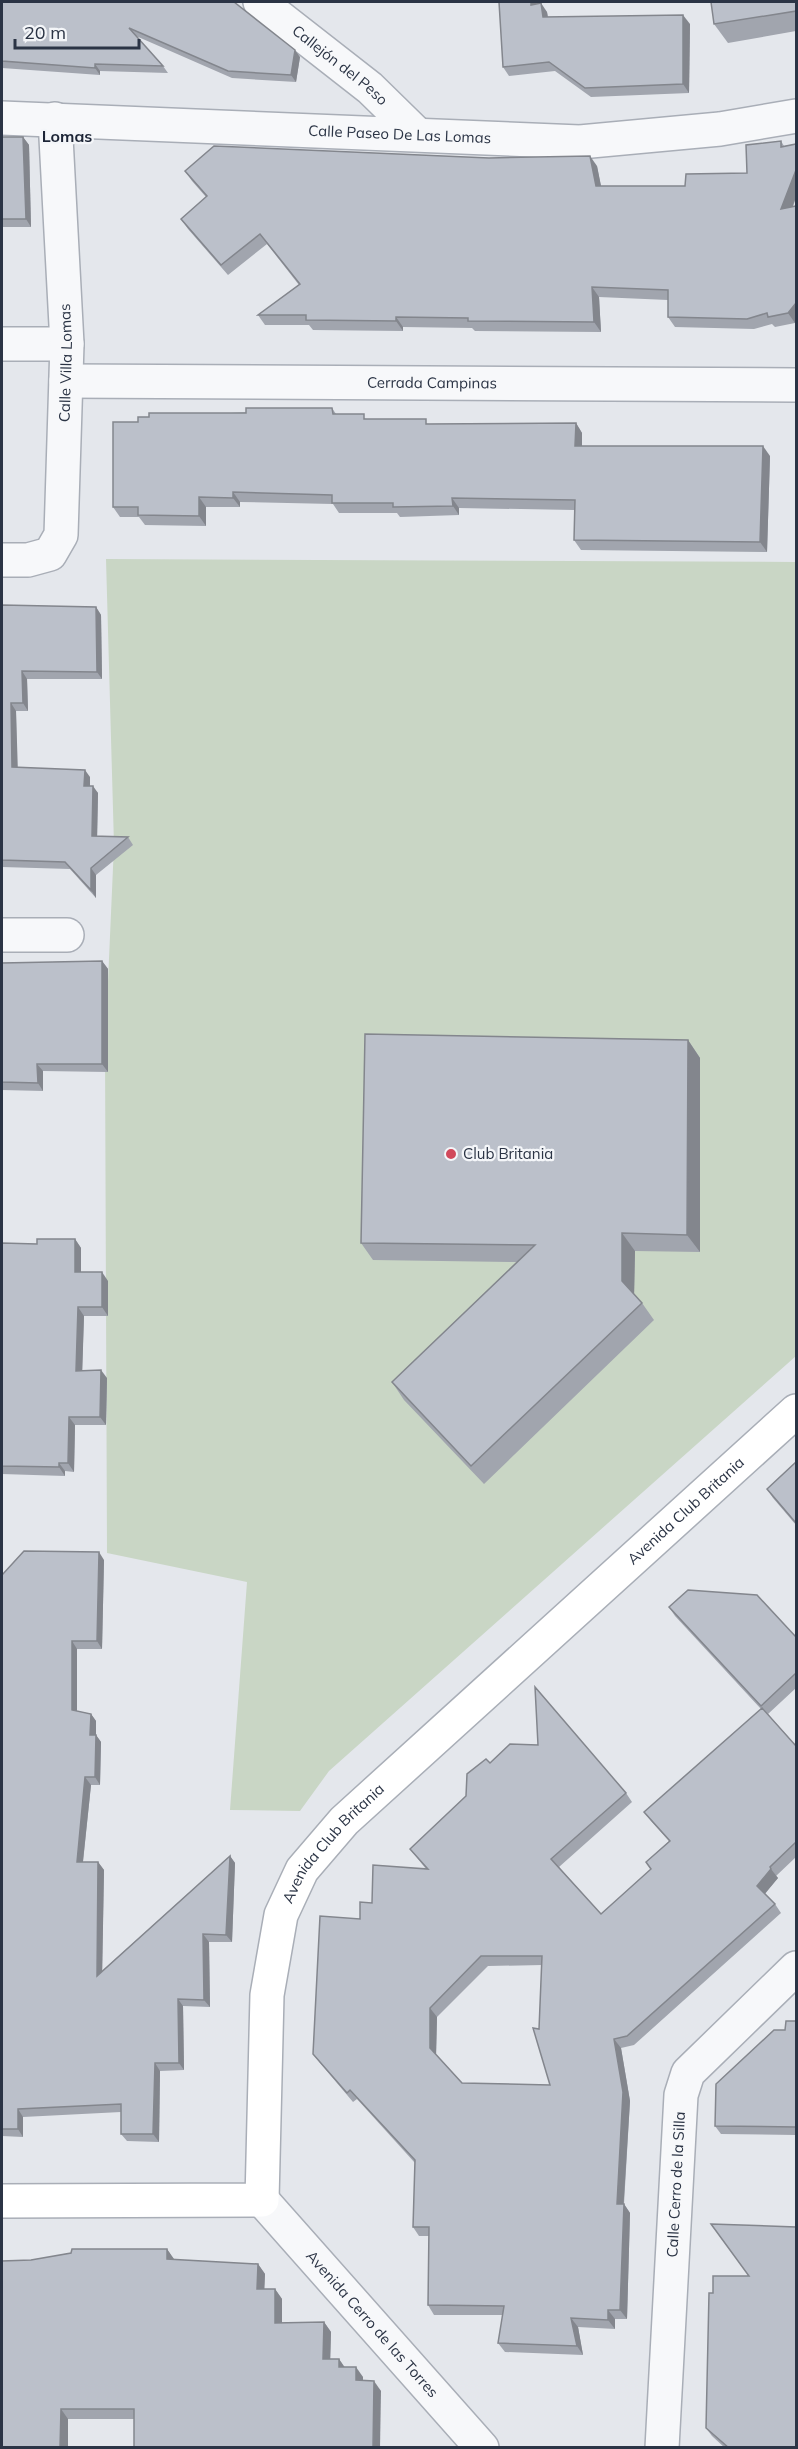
<svg xmlns="http://www.w3.org/2000/svg" width="798" height="2449" font-family="Mulish,sans-serif">
<rect width="100%" height="100%" fill="#e4e7ec"/>
<polygon fill="#c9d6c5" points="106,559 796,562 796,1356 329,1771 300,1811 230,1810 247,1582 107,1553 105,1050 114,845"/>
<g fill="none" stroke-linecap="round" stroke-linejoin="round">
<g stroke="#a9aeb7" stroke-width="36">
<g id="street">
<path id="s1" d="M 260,2 L 370,88 L 417,134"/>
<path id="s2" d="M 2,118 L 580,142 L 720,129 L 796,116"/>
<polyline points="2,344 67,344"/>
<path id="s3" d="M 66,381 L 796,385"/>
<path id="s4" d="M 2,560 L 28,560 L 50,554 L 61,535 L 67,344 L 55,119"/>
<polyline points="2,935 67,935"/>
<path id="s5" d="M 262,2200 L 482,2448"/>
<path id="s6" d="M 662,2448 L 681,2095 L 688,2073 L 796,1968"/>
</g>
</g>
<g stroke="#a9aeb7" stroke-width="36">
<g id="secondary">
<path id="s7" d="M 2,2201 L 262,2200 L 267,1995 L 281,1915 L 302,1870 L 344,1821 L 796,1411"/>
</g>
</g>
<use href="#street" stroke="#f7f8fa" stroke-width="33"/>
<use href="#secondary" stroke="#fff" stroke-width="33"/>
</g>
<g fill="#a1a5ae" fill-rule="evenodd">
<polygon points="2,2 300,57 296,82 232,78 136,36 163,66 168,73 100,71 100,75 2,68"/>
<polygon points="499,2 536,2 537,4 547,12 548,17 690,24 689,93 591,97 555,71 509,76 503,67"/>
<polygon points="796,2 796,31 728,43 714,24"/>
<polygon points="2,137 23,137 29,145 31,227 2,227"/>
<polygon points="781,141 784,146 796,144 796,197 793,207 796,206 796,321 795,323 775,327 772,324 754,329 675,327 668,317 668,300 599,297 601,332 475,331 472,328 403,327 403,331 313,330 309,325 265,325 258,315 299,285 267,244 228,275 188,229 181,219 206,197 192,181 185,171 597,166 601,186 685,186 747,173"/>
<polygon points="332,408 336,414 367,419 430,424 576,423 582,433 582,446 770,456 767,552 581,550 574,540 574,510 459,508 459,515 400,517 397,513 339,513 333,504 240,502 240,507 206,507 206,526 145,525 139,517 120,517 113,507 138,422 149,417"/>
<polygon points="2,605 96,607 101,615 102,679 27,679 28,711 16,711 17,767 90,777 90,786 98,793 97,836 128,837 133,845 96,875 96,898 70,869 2,867"/>
<polygon points="102,961 108,969 108,1072 43,1071 43,1091 2,1090 2,963"/>
<polygon points="688,1040 700,1058 700,1252 635,1251 634,1295 642,1303 654,1320 484,1484 404,1400 392,1382 517,1262 373,1260 361,1243"/>
<polygon points="75,1239 81,1248 81,1272 108,1281 108,1316 84,1316 82,1371 107,1378 106,1425 75,1425 74,1472 65,1471 65,1476 2,1474 2,1243 37,1244"/>
<polygon points="796,1462 796,1525 773,1498 767,1489"/>
<polygon points="104,1560 102,1649 77,1649 77,1711 91,1714 96,1721 96,1735 101,1742 100,1785 91,1785 83,1862 98,1862 104,1870 102,1971 230,1856 235,1863 232,1942 209,1942 210,2007 183,2006 184,2070 160,2071 159,2142 127,2141 121,2134 121,2112 23,2117 23,2137 2,2136 2,1575"/>
<path d="M 669,1607 L 796,1637 L 796,1688 L 768,1714 L 796,1746 L 796,1857 L 776,1876 L 778,1878 L 765,1893 L 775,1904 L 781,1913 L 634,2045 L 621,2048 L 630,2101 L 624,2204 L 630,2213 L 627,2319 L 615,2319 L 615,2329 L 578,2327 L 583,2355 L 505,2352 L 498,2343 L 503,2315 L 434,2315 L 428,2305 L 429,2236 L 419,2236 L 413,2227 L 415,2163 L 357,2099 L 353,2102 L 320,2063 L 313,2054 L 360,1919 L 372,1903 L 426,1869 L 410,1849 L 466,1796 L 490,1763 L 626,1793 L 632,1802 L 559,1867 L 601,1914 L 651,1869 L 646,1862 L 669,1841 L 651,1821 L 644,1812 L 761,1709 L 675,1616 ZM 542,1965 L 539,2029 L 550,2085 L 462,2083 L 436,2055 L 437,2017 L 488,1966 Z"/>
<polygon points="796,2021 796,2135 721,2134 715,2126 785,2030"/>
<polygon points="167,2249 174,2260 258,2264 265,2274 264,2289 275,2289 282,2299 282,2323 324,2322 331,2332 330,2359 339,2359 344,2367 363,2377 363,2380 381,2391 134,2419 68,2419 68,2448 2,2448 31,2260"/>
<polygon points="749,2276 796,2448 725,2448 712,2436 706,2428 713,2293"/>
</g>
<g fill="#83868d">
<polygon points="531,2 536,2 537,14 531,5"/>
<polygon points="541,3 547,12 549,26 543,17"/>
<polygon points="683,15 690,24 689,93 683,84"/>
<polygon points="295,50 300,57 296,82 291,75"/>
<polygon points="95,64 100,71 100,75 95,68"/>
<polygon points="23,137 29,145 31,227 26,219"/>
<polygon points="590,156 597,166 603,196 596,186"/>
<polygon points="796,170 796,197 788,219 781,209"/>
<polygon points="592,287 599,297 601,332 594,322"/>
<polygon points="796,303 796,321 795,323 788,313"/>
<polygon points="396,317 403,327 403,331 396,321"/>
<polygon points="576,423 582,433 582,456 575,446"/>
<polygon points="763,446 770,456 767,552 760,542"/>
<polygon points="233,492 240,502 240,507 233,498"/>
<polygon points="199,497 206,507 206,526 199,516"/>
<polygon points="452,498 459,508 459,515 453,506"/>
<polygon points="96,607 101,615 102,679 97,672"/>
<polygon points="22,671 27,679 28,711 23,703"/>
<polygon points="11,703 16,711 18,774 12,767"/>
<polygon points="85,770 90,777 90,793 84,786"/>
<polygon points="93,786 98,793 97,843 92,836"/>
<polygon points="91,868 96,875 96,898 91,890"/>
<polygon points="102,961 108,969 108,1072 102,1064"/>
<polygon points="688,1040 700,1058 700,1252 687,1235"/>
<polygon points="37,1064 43,1071 43,1091 38,1083"/>
<polygon points="622,1233 635,1251 634,1299 622,1281"/>
<polygon points="75,1239 81,1248 81,1281 75,1272"/>
<polygon points="102,1272 108,1281 108,1316 102,1307"/>
<polygon points="78,1307 84,1316 82,1379 76,1371"/>
<polygon points="101,1370 107,1378 106,1425 100,1417"/>
<polygon points="69,1417 75,1425 74,1472 68,1463"/>
<polygon points="59,1463 65,1471 65,1476 59,1467"/>
<polygon points="99,1552 104,1560 102,1649 97,1641"/>
<polygon points="72,1641 77,1649 77,1717 72,1710"/>
<polygon points="91,1714 96,1721 96,1735 101,1742 100,1785 95,1777 90,1735"/>
<polygon points="85,1777 91,1785 82,1870 77,1862"/>
<polygon points="230,1856 235,1863 232,1942 226,1935"/>
<polygon points="98,1862 104,1870 102,1983 97,1976"/>
<polygon points="771,1869 778,1878 764,1895 757,1886"/>
<polygon points="203,1934 209,1942 210,2007 204,2000"/>
<polygon points="178,1999 183,2006 184,2070 179,2063"/>
<polygon points="430,2008 437,2017 436,2057 430,2048"/>
<polygon points="614,2039 621,2048 630,2101 623,2213 617,2204"/>
<polygon points="155,2063 160,2071 159,2142 153,2134"/>
<polygon points="18,2109 23,2117 23,2137 18,2129"/>
<polygon points="624,2204 630,2213 627,2319 620,2310"/>
<polygon points="167,2249 174,2259 174,2269 167,2259"/>
<polygon points="258,2264 265,2274 264,2299 257,2289"/>
<polygon points="275,2289 282,2299 282,2333 275,2323"/>
<polygon points="608,2310 615,2319 615,2329 608,2320"/>
<polygon points="571,2318 578,2327 583,2355 577,2346"/>
<polygon points="324,2322 331,2332 330,2369 323,2359"/>
<polygon points="339,2359 346,2369 339,2367"/>
<polygon points="356,2367 363,2377 363,2390 356,2380"/>
<polygon points="374,2381 381,2391 380,2448 373,2448"/>
<polygon points="61,2409 68,2419 68,2448 60,2448"/>
</g>
<g fill="#bbc0ca" stroke="#83868d" stroke-width="1.5" fill-rule="evenodd">
<polygon points="2,2 234,2 295,50 291,75 228,71 129,28 163,66 95,64 95,68 2,61"/>
<polygon points="499,2 531,2 531,5 541,3 543,17 683,15 683,84 585,88 549,62 503,67"/>
<polygon points="711,2 796,2 796,11 714,24"/>
<polygon points="2,137 23,137 26,219 2,219"/>
<polygon points="781,141 781,147 796,144 796,170 781,209 796,206 796,303 788,313 768,317 767,313 747,319 668,317 668,290 592,287 594,322 468,321 468,318 396,317 396,321 306,320 306,315 258,315 300,284 260,234 221,265 181,219 207,196 185,171 214,146 489,158 590,156 596,186 685,186 686,174 747,173 746,145"/>
<polygon points="246,408 332,408 333,414 364,414 364,419 426,419 426,424 576,423 575,446 763,446 760,542 574,540 575,500 452,498 453,506 393,507 393,503 332,503 332,495 233,492 233,498 199,497 199,516 138,515 138,507 113,507 113,422 138,422 138,417 149,417 149,413 246,413"/>
<polygon points="2,605 96,607 97,672 22,671 23,703 11,703 12,767 85,770 84,786 93,786 92,836 128,837 91,868 91,890 65,862 2,860"/>
<polygon points="102,961 102,1064 37,1064 38,1083 2,1082 2,963"/>
<polygon points="365,1034 688,1040 687,1235 622,1233 622,1281 642,1303 471,1466 392,1382 535,1245 361,1243"/>
<polygon points="37,1239 75,1239 75,1272 102,1272 102,1307 78,1307 76,1371 101,1370 100,1417 69,1417 68,1463 59,1463 59,1467 2,1466 2,1243 37,1244"/>
<polygon points="796,1462 796,1523 767,1489"/>
<polygon points="24,1551 99,1552 97,1641 72,1641 72,1710 91,1714 90,1735 96,1735 95,1777 85,1777 77,1862 98,1862 97,1976 230,1856 226,1935 203,1934 204,2000 178,1999 179,2063 155,2063 153,2134 121,2134 121,2104 18,2109 18,2129 2,2129 2,1575"/>
<polygon points="688,1590 757,1595 796,1637 796,1673 761,1706 669,1607"/>
<path d="M 535,1687 L 626,1793 L 551,1859 L 601,1914 L 651,1869 L 646,1862 L 670,1841 L 644,1812 L 762,1708 L 796,1746 L 796,1842 L 770,1867 L 771,1869 L 757,1886 L 775,1904 L 627,2036 L 614,2039 L 623,2092 L 617,2204 L 624,2204 L 620,2310 L 608,2310 L 608,2320 L 571,2318 L 577,2346 L 498,2343 L 504,2306 L 428,2305 L 429,2227 L 413,2227 L 415,2160 L 350,2090 L 347,2093 L 313,2054 L 320,1916 L 360,1919 L 360,1902 L 372,1903 L 373,1865 L 428,1869 L 410,1849 L 466,1796 L 467,1774 L 486,1759 L 490,1763 L 510,1744 L 538,1745 ZM 481,1956 L 542,1956 L 539,2029 L 533,2028 L 550,2085 L 462,2083 L 430,2048 L 430,2008 Z"/>
<polygon points="786,2021 796,2021 796,2127 715,2126 716,2084 774,2030 785,2030"/>
<polygon points="711,2224 796,2227 796,2448 729,2448 706,2428 709,2293 713,2293 713,2276 749,2276"/>
<polygon points="72,2249 167,2249 167,2259 258,2264 257,2289 275,2289 275,2323 324,2322 323,2359 339,2359 339,2367 356,2367 356,2380 374,2381 373,2448 134,2448 134,2409 61,2409 60,2448 2,2448 2,2261 31,2260 71,2253"/>
</g>
<circle fill="#d1495b" stroke="#f4f6f9" stroke-width="2" cx="451" cy="1154" r="6"/>
<g text-anchor="middle" stroke-width="4.5" stroke-linejoin="round" paint-order="stroke">
<g font-size="15" fill="#2b3445" stroke="#f4f6f9">
<text dy="5" stroke="none"><textPath href="#s1" startOffset="102">Callejón del Peso</textPath></text>
<text dy="5" stroke="none"><textPath href="#s2" startOffset="398">Calle Paseo De Las Lomas</textPath></text>
<text dy="5" stroke="none"><textPath href="#s4" startOffset="243">Calle Villa Lomas</textPath></text>
<text dy="5" stroke="none"><textPath href="#s3" startOffset="366">Cerrada Campinas</textPath></text>
<text dy="5" stroke="none"><textPath href="#s7" startOffset="1122">Avenida Club Britania</textPath></text>
<text dy="5" stroke="none"><textPath href="#s7" startOffset="636">Avenida Club Britania</textPath></text>
<text dy="5" stroke="none"><textPath href="#s6" startOffset="264">Calle Cerro de la Silla</textPath></text>
<text dy="5" stroke="none"><textPath href="#s5" startOffset="166">Avenida Cerro de las Torres</textPath></text>
</g>
<g font-size="15" fill="#2b3445" stroke="#f4f6f9" text-anchor="start">
<text x="463" y="1159">Club Britania</text>
</g>
<g font-size="16" font-weight="bold" fill="#1d2536" stroke="#f4f6f9">
<text x="67" y="142">Lomas</text>
</g>
</g>
<rect width="798" height="2449" fill="none" stroke="#2b3445" stroke-width="6"/>
<path d="M15 39v9h124v-9" fill="none" stroke="#2b3445" stroke-width="3"/>
<text x="24" y="39" font-size="18" fill="#2b3445" stroke="#f4f6f9" stroke-width="4.5" paint-order="stroke">20 m</text>
</svg>
